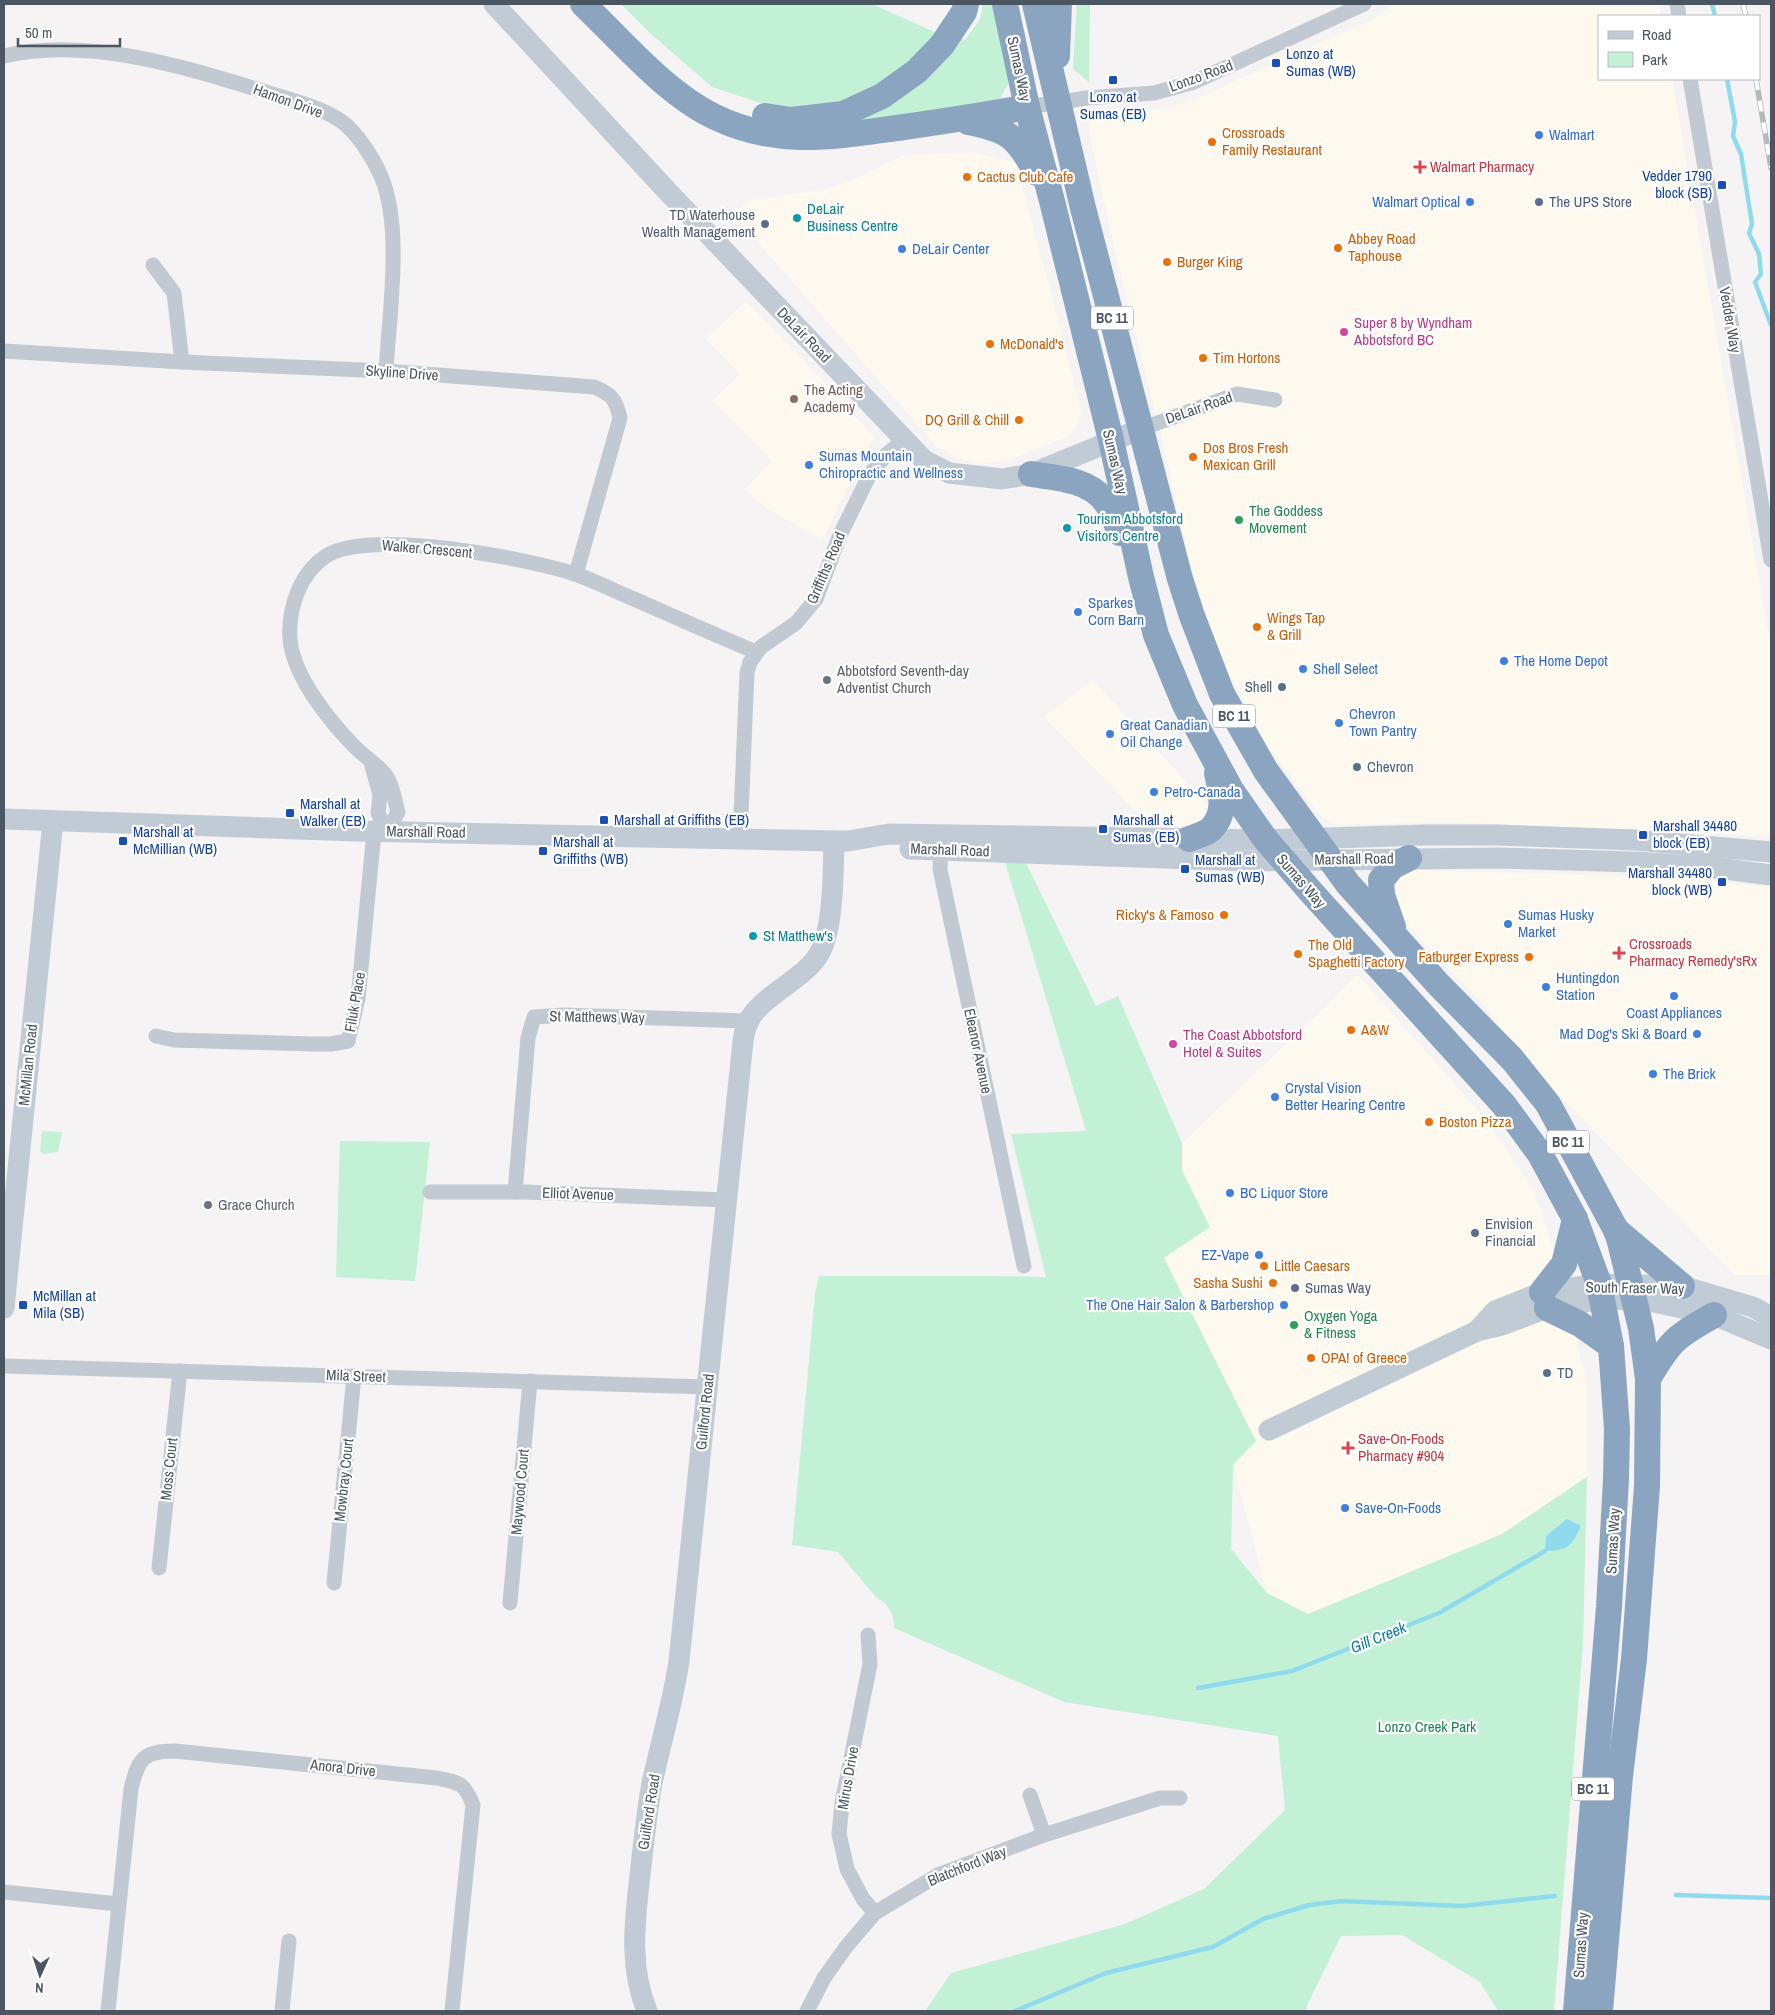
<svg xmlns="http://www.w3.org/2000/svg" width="1775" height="2015" font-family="'Archivo Narrow',sans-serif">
<rect width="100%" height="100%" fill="#f5f3f3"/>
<g fill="#fdf9ef">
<polygon points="1394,4 1659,4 1661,16 1599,16 1599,79 1672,79 1771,648 1771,834 1753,836 1450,822 1336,825 1322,817 1267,746 1216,648 1189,560 1163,444 1113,243 1088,128 1094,116 1167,108 1198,98 1375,18"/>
<polygon points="974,152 1016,163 1065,346 1081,411 1077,426 1069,436 1012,459 978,464 956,458 937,447 733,214 746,201 828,189 861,176 901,156"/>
<polygon points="746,301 839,397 874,438 868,446 822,540 766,508 745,489 772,461 713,400 740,374 706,339"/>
<polygon points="1093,680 1209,806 1202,820 1189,826 1149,825 1044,717"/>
<polygon points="1420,870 1680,878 1771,887 1771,1275 1735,1275 1536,1072 1486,1008 1425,944 1394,908 1393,881 1402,874"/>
<polygon points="1358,975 1490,1124 1534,1192 1551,1241 1587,1382 1587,1477 1502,1534 1308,1615 1267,1594 1233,1465 1255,1441 1131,1192"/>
</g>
<g fill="#c3f1d5">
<polygon points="621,4 872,4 941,35 965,40 980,19 983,4 993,4 1009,82 1000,99 866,122 775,108 712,87 650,33"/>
<polygon points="1077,4 1090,4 1089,82 1073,69"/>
<polygon points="1005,862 1026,863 1096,1006 1118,996 1182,1143 1182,1170 1210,1227 1164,1258 1256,1441 1233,1465 1231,1549 1267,1593 1308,1614 1502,1534 1587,1477 1583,1643 1554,2011 1498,2011 1480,1982 1402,1935 1341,1936 1308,2003 1306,2011 925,2011 951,1973 1125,1924 1204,1889 1285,1810 1278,1736 1064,1702 894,1628 893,1616 886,1604 876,1597 838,1552 792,1545 815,1294 819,1276 990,1276 1046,1277 1011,1134 1086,1131"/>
<polygon points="42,1131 62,1132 58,1152 43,1154 40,1151"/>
<polygon points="340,1141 430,1142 415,1281 336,1277"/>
</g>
<path fill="#90daee" d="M 1567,1519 L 1581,1526 C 1571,1547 1569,1550 1545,1551 L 1546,1536 Z"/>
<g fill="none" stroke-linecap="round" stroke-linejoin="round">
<g stroke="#90daee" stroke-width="4.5">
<polyline points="1712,4 1715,16"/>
<polyline points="1727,79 1735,122 1733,136 1741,154 1752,224 1749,233 1759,254 1761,274 1755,282 1771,325"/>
<polyline points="1198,1688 1292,1671 1439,1613 1545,1551"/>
<polyline points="1676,1895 1771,1898"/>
<polyline points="1015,2011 1106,1973 1213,1947 1263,1919 1309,1905 1342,1901 1462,1906 1555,1896"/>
</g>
<g stroke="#c1cad2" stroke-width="15">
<polyline points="1677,4 1679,16"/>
<path d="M 4,56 C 85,37 178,65 256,89 C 282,97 319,106 341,121 C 357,132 373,158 381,176 C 403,227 389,316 386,371"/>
<polyline points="1690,79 1771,560"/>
<polyline points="1027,107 1087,98 1154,93 1194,82 1364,4"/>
<polyline points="153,265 174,293 182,362"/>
<path d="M 4,351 L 182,362 L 386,371 L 594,387 C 612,394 616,400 620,418 L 576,574"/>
<polyline points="1141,429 1237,394 1275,400"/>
<polyline points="372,766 380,795 378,813 387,832"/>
<path d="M 387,832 L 398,812 C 394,799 393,784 384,773 C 376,764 364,756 356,748 C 330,722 293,676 290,639 C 288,608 300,573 326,556 C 368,528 526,558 575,574 C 595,581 615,591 634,599 C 675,617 715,635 756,652"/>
<polyline points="740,838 747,673 750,662 761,647 796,623 816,599 840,535 870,474 886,455 904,440"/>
<polyline points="941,842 940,869 1024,1266"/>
<polyline points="156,1036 174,1040 312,1044 331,1044 348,1041 358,999 374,832"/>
<polyline points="430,1192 526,1192 726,1200"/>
<polyline points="515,1192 528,1038 534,1017 564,1015 748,1021"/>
<polyline points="4,1366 707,1387"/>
<polyline points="159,1568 180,1371"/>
<polyline points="334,1583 354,1376"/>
<polyline points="510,1603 530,1381"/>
<polyline points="868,1635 870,1664 842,1803 839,1834 847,1869 863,1899 875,1913"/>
<polyline points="1030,1795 1044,1835"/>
<polyline points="4,1892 118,1904"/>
<path d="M 108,2011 L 131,1789 C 138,1759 143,1751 175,1751 L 437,1778 C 460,1783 464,1782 473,1805 L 452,2011"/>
<polyline points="282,2011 289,1941"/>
<polyline points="807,2011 824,1978 846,1947 875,1913 938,1875 1044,1835 1160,1798 1180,1798"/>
</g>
<g stroke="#c1cbd6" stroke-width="21">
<polyline points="494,4 669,193 924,460 949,473 1002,479 1031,474 1141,429"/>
<polyline points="4,819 358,831 834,841 848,841 889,834 1266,840 1425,835 1498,835 1636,840 1771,852"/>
<polyline points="910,849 1248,861 1498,858 1635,862 1709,867 1771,875"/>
<polyline points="4,1308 53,821"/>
<polyline points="1477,1331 1495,1311 1542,1292 1599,1284 1682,1286 1753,1307 1771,1317"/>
<polyline points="1269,1430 1477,1331 1502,1325 1547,1308 1584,1302 1614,1299 1654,1302 1714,1315 1771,1339"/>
<path d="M 647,2011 C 630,1969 634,1928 639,1884 C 643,1850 646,1816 652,1783 C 661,1742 673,1702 679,1661 L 743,1041 C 744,1035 745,1028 748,1023 C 758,997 804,980 819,954 C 834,929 833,871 834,841"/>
</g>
<g stroke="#8ba5c1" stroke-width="26">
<path d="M 583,4 C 622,41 666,94 715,117 C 779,148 837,136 904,127 C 945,121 986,115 1027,107"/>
<polyline points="1005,4 1027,107 1052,201 1111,440 1141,577 1156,635 1185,705 1231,790 1266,840 1311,892 1504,1105 1540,1154 1575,1219 1599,1284 1611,1346 1617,1429 1616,1479 1609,1607 1576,2011"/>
<polyline points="1035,4 1083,208 1180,579 1192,616 1222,694 1266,771 1348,884 1439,985 1512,1059 1548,1104 1616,1230 1620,1242 1641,1328 1648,1379 1647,1486 1634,1659 1620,1776 1600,2011"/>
<polyline points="1057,56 1059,4"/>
<polyline points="765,116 791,120 843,114 882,96 917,71 942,45 964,12 966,4"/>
<path d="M 968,122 C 1010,130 1015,136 1037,173"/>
<path d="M 1031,474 C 1057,478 1088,479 1105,501 C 1112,510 1116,523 1120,533"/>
<path d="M 1189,839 C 1196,836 1206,834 1211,829 C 1227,814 1221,791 1217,773"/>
<polyline points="1393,927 1382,895 1381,880 1393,866 1409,858"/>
<polyline points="1616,1230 1682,1286"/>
<polyline points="1542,1292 1564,1264 1575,1219"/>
<polyline points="1547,1308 1580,1324 1611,1346"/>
<path d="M 1648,1379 C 1670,1341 1676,1336 1714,1315"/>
</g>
<g stroke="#b5b8bd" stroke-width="5.5">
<g id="rail">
<polyline points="1743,4 1746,16"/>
<polyline points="1756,79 1771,168"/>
</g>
</g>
<use href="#rail" stroke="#fff" stroke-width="4" stroke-dasharray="11" stroke-linecap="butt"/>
</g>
<g fill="#1a4fb4" stroke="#fff" stroke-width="2">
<rect x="1271" y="58" width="10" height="10" rx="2.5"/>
<rect x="1108" y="75" width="10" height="10" rx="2.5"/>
<rect x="1717" y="180" width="10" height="10" rx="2.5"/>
<rect x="285" y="808" width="10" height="10" rx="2.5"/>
<rect x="599" y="815" width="10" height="10" rx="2.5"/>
<rect x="1098" y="824" width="10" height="10" rx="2.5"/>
<rect x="1638" y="830" width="10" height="10" rx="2.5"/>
<rect x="118" y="836" width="10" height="10" rx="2.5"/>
<rect x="538" y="846" width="10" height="10" rx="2.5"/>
<rect x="1180" y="864" width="10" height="10" rx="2.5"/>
<rect x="1717" y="877" width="10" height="10" rx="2.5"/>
<rect x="18" y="1300" width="10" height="10" rx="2.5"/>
</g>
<g fill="#3f7fe0" stroke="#fff" stroke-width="2">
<circle cx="1539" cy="135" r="5"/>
<circle cx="1470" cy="202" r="5"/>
<circle cx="902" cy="249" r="5"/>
<circle cx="809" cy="465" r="5"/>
<circle cx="1078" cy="612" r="5"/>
<circle cx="1504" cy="661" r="5"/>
<circle cx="1303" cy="669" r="5"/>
<circle cx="1339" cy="723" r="5"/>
<circle cx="1110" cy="734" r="5"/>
<circle cx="1154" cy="792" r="5"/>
<circle cx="1508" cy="924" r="5"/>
<circle cx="1546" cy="987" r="5"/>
<circle cx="1674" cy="996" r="5"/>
<circle cx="1697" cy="1034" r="5"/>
<circle cx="1653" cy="1074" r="5"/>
<circle cx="1275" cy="1097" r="5"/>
<circle cx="1230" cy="1193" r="5"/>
<circle cx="1259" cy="1255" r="5"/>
<circle cx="1284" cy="1305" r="5"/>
<circle cx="1345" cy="1508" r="5"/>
</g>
<g fill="#e8710a" stroke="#fff" stroke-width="2">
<circle cx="1212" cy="142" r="5"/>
<circle cx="967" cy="177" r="5"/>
<circle cx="1338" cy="248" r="5"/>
<circle cx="1167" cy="262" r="5"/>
<circle cx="990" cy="344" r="5"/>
<circle cx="1203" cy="358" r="5"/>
<circle cx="1019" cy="420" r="5"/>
<circle cx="1193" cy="457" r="5"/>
<circle cx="1257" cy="627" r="5"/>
<circle cx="1224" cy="915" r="5"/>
<circle cx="1298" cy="954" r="5"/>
<circle cx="1529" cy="957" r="5"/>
<circle cx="1351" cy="1030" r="5"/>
<circle cx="1429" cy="1122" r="5"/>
<circle cx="1264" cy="1266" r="5"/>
<circle cx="1273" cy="1283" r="5"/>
<circle cx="1311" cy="1358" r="5"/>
</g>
<g fill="#e0444e" stroke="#fff" stroke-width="2">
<path d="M1417.5 159.5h5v5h5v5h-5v5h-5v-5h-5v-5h5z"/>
<path d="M1616.5 945.5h5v5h5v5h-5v5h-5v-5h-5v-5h5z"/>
<path d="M1345.5 1440.5h5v5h5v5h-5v5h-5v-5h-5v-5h5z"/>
</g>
<g fill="#5c6f8a" stroke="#fff" stroke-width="2">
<circle cx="1539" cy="202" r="5"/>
<circle cx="765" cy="224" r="5"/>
<circle cx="1282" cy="687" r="5"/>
<circle cx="1357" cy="767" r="5"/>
<circle cx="1475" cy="1233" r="5"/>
<circle cx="1295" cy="1288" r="5"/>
<circle cx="1547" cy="1373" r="5"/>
</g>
<g fill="#0f9aa8" stroke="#fff" stroke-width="2">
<circle cx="797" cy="218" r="5"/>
<circle cx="1067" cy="528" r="5"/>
<circle cx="753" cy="936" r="5"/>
</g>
<g fill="#d1479c" stroke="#fff" stroke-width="2">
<circle cx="1344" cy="332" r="5"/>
<circle cx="1173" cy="1044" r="5"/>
</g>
<circle fill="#8d6e63" stroke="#fff" stroke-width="2" cx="794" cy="399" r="5"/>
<g fill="#2e9e5b" stroke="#fff" stroke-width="2">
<circle cx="1239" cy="520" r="5"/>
<circle cx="1294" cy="1325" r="5"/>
</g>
<g fill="#6b7280" stroke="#fff" stroke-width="2">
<circle cx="827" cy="680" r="5"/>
<circle cx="208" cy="1205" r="5"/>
</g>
<g text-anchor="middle" stroke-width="4.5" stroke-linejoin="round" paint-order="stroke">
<g fill="#fff" stroke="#808990" stroke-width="1">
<rect x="1091" y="306.5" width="42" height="23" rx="4"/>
<rect x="1213" y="704.5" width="42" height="23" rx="4"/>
<rect x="1547" y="1130.5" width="42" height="23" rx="4"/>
<rect x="1572" y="1777.5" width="42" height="23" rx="4"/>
</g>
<g font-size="14" font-weight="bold" fill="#4a5661">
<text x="1112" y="323">BC 11</text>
<text x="1234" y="721">BC 11</text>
<text x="1568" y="1147">BC 11</text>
<text x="1593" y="1794">BC 11</text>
</g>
<g font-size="15" fill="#164399" stroke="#fff" text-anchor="start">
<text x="1286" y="59">Lonzo at<tspan x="1286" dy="17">Sumas (WB)</tspan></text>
<text x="1113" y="102" text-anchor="middle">Lonzo at<tspan x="1113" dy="17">Sumas (EB)</tspan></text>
<text x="1712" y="181" text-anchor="end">Vedder 1790<tspan x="1712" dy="17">block (SB)</tspan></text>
<text x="300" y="809">Marshall at<tspan x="300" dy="17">Walker (EB)</tspan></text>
<text x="614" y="825">Marshall at Griffiths (EB)</text>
<text x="1113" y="825">Marshall at<tspan x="1113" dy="17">Sumas (EB)</tspan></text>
<text x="1653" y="831">Marshall 34480<tspan x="1653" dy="17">block (EB)</tspan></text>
<text x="133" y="837">Marshall at<tspan x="133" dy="17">McMillian (WB)</tspan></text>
<text x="553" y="847">Marshall at<tspan x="553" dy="17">Griffiths (WB)</tspan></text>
<text x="1195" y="865">Marshall at<tspan x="1195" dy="17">Sumas (WB)</tspan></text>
<text x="1712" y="878" text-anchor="end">Marshall 34480<tspan x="1712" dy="17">block (WB)</tspan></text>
<text x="33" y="1301">McMillan at<tspan x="33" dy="17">Mila (SB)</tspan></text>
</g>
<g font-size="15" fill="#4a5661" stroke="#fff">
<text transform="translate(1019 69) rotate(78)" y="5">Sumas Way</text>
<text transform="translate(1201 76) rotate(-20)" y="5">Lonzo Road</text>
<text transform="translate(288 101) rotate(20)" y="5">Hamon Drive</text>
<text transform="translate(1730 320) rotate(80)" y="5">Vedder Way</text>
<text transform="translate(804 335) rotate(46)" y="5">DeLair Road</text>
<text transform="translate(402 373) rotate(4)" y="5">Skyline Drive</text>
<text transform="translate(1199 408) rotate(-19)" y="5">DeLair Road</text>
<text transform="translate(1115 462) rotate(77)" y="5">Sumas Way</text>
<text transform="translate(427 549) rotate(5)" y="5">Walker Crescent</text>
<text transform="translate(826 568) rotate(-67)" y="5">Griffiths Road</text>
<text transform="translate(426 832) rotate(1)" y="5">Marshall Road</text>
<text transform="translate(950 850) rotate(2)" y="5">Marshall Road</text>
<text transform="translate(1354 859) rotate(-1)" y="5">Marshall Road</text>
<text transform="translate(1301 881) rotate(49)" y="5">Sumas Way</text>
<text transform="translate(355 1002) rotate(-80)" y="5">Filuk Place</text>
<text transform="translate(597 1017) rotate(1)" y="5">St Matthews Way</text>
<text transform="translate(978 1051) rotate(78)" y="5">Eleanor Avenue</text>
<text transform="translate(28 1065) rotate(-84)" y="5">McMillan Road</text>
<text transform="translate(578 1194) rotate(2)" y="5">Elliot Avenue</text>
<text transform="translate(1635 1288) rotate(1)" y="5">South Fraser Way</text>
<text transform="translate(356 1376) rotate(2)" y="5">Mila Street</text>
<text transform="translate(705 1412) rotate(-84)" y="5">Guilford Road</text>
<text transform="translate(169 1469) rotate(-84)" y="5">Moss Court</text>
<text transform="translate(344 1480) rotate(-84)" y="5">Mowbray Court</text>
<text transform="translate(520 1492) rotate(-85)" y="5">Maywood Court</text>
<text transform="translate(1613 1541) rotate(-87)" y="5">Sumas Way</text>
<text transform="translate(343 1768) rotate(6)" y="5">Anora Drive</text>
<text transform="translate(848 1778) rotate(-80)" y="5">Mirus Drive</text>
<text transform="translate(649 1812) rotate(-81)" y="5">Guilford Road</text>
<text transform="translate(967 1866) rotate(-22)" y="5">Blatchford Way</text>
<text transform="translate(1581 1945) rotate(-86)" y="5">Sumas Way</text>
</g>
<g font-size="15" fill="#c56008" stroke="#fff" text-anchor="start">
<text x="1222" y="138">Crossroads<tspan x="1222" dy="17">Family Restaurant</tspan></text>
<text x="977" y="182">Cactus Club Cafe</text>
<text x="1348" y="244">Abbey Road<tspan x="1348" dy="17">Taphouse</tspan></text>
<text x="1177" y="267">Burger King</text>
<text x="1000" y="349">McDonald's</text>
<text x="1213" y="363">Tim Hortons</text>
<text x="1009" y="425" text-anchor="end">DQ Grill &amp; Chill</text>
<text x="1203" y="453">Dos Bros Fresh<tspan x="1203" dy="17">Mexican Grill</tspan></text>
<text x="1267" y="623">Wings Tap<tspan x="1267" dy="17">&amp; Grill</tspan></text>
<text x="1214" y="920" text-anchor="end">Ricky's &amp; Famoso</text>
<text x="1308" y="950">The Old<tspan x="1308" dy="17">Spaghetti Factory</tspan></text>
<text x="1519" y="962" text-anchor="end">Fatburger Express</text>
<text x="1361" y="1035">A&amp;W</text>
<text x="1439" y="1127">Boston Pizza</text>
<text x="1274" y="1271">Little Caesars</text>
<text x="1263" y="1288" text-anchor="end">Sasha Sushi</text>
<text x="1321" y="1363">OPA! of Greece</text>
</g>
<g font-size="15" fill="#366cbe" stroke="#fff" text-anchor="start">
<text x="1549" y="140">Walmart</text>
<text x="1460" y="207" text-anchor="end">Walmart Optical</text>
<text x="912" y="254">DeLair Center</text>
<text x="819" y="461">Sumas Mountain<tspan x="819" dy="17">Chiropractic and Wellness</tspan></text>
<text x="1088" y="608">Sparkes<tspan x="1088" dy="17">Corn Barn</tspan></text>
<text x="1514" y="666">The Home Depot</text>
<text x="1313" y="674">Shell Select</text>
<text x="1349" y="719">Chevron<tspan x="1349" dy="17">Town Pantry</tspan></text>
<text x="1120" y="730">Great Canadian<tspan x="1120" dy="17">Oil Change</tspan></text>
<text x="1164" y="797">Petro-Canada</text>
<text x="1518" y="920">Sumas Husky<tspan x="1518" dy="17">Market</tspan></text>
<text x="1556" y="983">Huntingdon<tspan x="1556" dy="17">Station</tspan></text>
<text x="1674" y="1018" text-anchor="middle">Coast Appliances</text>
<text x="1687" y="1039" text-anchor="end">Mad Dog's Ski &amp; Board</text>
<text x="1663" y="1079">The Brick</text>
<text x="1285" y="1093">Crystal Vision<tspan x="1285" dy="17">Better Hearing Centre</tspan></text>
<text x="1240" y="1198">BC Liquor Store</text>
<text x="1249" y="1260" text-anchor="end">EZ-Vape</text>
<text x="1274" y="1310" text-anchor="end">The One Hair Salon &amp; Barbershop</text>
<text x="1355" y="1513">Save-On-Foods</text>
</g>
<g font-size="15" fill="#be3a42" stroke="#fff" text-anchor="start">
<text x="1430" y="172">Walmart Pharmacy</text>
<text x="1629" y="949">Crossroads<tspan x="1629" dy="17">Pharmacy Remedy'sRx</tspan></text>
<text x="1358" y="1444">Save-On-Foods<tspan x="1358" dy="17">Pharmacy #904</tspan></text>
</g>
<g font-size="15" fill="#4e5e75" stroke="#fff" text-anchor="start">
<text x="1549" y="207">The UPS Store</text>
<text x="755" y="220" text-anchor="end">TD Waterhouse<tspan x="755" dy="17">Wealth Management</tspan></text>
<text x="1272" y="692" text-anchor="end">Shell</text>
<text x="1367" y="772">Chevron</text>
<text x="1485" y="1229">Envision<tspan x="1485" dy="17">Financial</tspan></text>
<text x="1305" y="1293">Sumas Way</text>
<text x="1557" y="1378">TD</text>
</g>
<g font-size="15" fill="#0d838f" stroke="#fff" text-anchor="start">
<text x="807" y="214">DeLair<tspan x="807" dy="17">Business Centre</tspan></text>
<text x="1077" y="524">Tourism Abbotsford<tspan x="1077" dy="17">Visitors Centre</tspan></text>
<text x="763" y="941">St Matthew's</text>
</g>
<g font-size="15" fill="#b23c85" stroke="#fff" text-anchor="start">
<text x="1354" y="328">Super 8 by Wyndham<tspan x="1354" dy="17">Abbotsford BC</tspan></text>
<text x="1183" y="1040">The Coast Abbotsford<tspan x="1183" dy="17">Hotel &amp; Suites</tspan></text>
</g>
<g font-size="15" fill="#785e54" stroke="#fff" text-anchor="start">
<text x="804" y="395">The Acting<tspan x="804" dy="17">Academy</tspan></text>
</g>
<g font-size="15" fill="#27864d" stroke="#fff" text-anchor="start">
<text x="1249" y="516">The Goddess<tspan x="1249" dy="17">Movement</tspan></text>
<text x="1304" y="1321">Oxygen Yoga<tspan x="1304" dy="17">&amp; Fitness</tspan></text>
</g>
<g font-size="15" fill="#5b616d" stroke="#fff" text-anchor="start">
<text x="837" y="676">Abbotsford Seventh-day<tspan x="837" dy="17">Adventist Church</tspan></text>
<text x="218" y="1210">Grace Church</text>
</g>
<g font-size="15" fill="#17864f" stroke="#fff">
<text x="1427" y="1732">Lonzo Creek Park</text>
</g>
<g font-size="16" font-style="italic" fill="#0c7c9b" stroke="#fff">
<text transform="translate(1378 1637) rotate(-22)" y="6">Gill Creek</text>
</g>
</g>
<rect width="1775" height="2015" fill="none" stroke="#4a5661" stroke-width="10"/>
<rect x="1598" y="15" width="162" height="65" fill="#ffffff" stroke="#b7bbc0"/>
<rect x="1608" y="31" width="25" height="8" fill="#c1cbd6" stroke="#b7bbc0"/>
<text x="1642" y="40" font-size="15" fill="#4a5661">Road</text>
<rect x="1608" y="52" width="25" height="15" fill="#c3f1d5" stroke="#b7bbc0"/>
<text x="1642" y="65" font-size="15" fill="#4a5661">Park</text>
<g transform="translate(40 1975) rotate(183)" stroke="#ffffff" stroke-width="4" paint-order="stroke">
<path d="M0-4L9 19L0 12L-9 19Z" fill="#4a5661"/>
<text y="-8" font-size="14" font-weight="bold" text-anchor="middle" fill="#4a5661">N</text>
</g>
<path d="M18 38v8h102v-8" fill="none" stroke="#4a5661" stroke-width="2.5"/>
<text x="25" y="38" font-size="15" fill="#4a5661" stroke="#ffffff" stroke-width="4" paint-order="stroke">50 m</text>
</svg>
